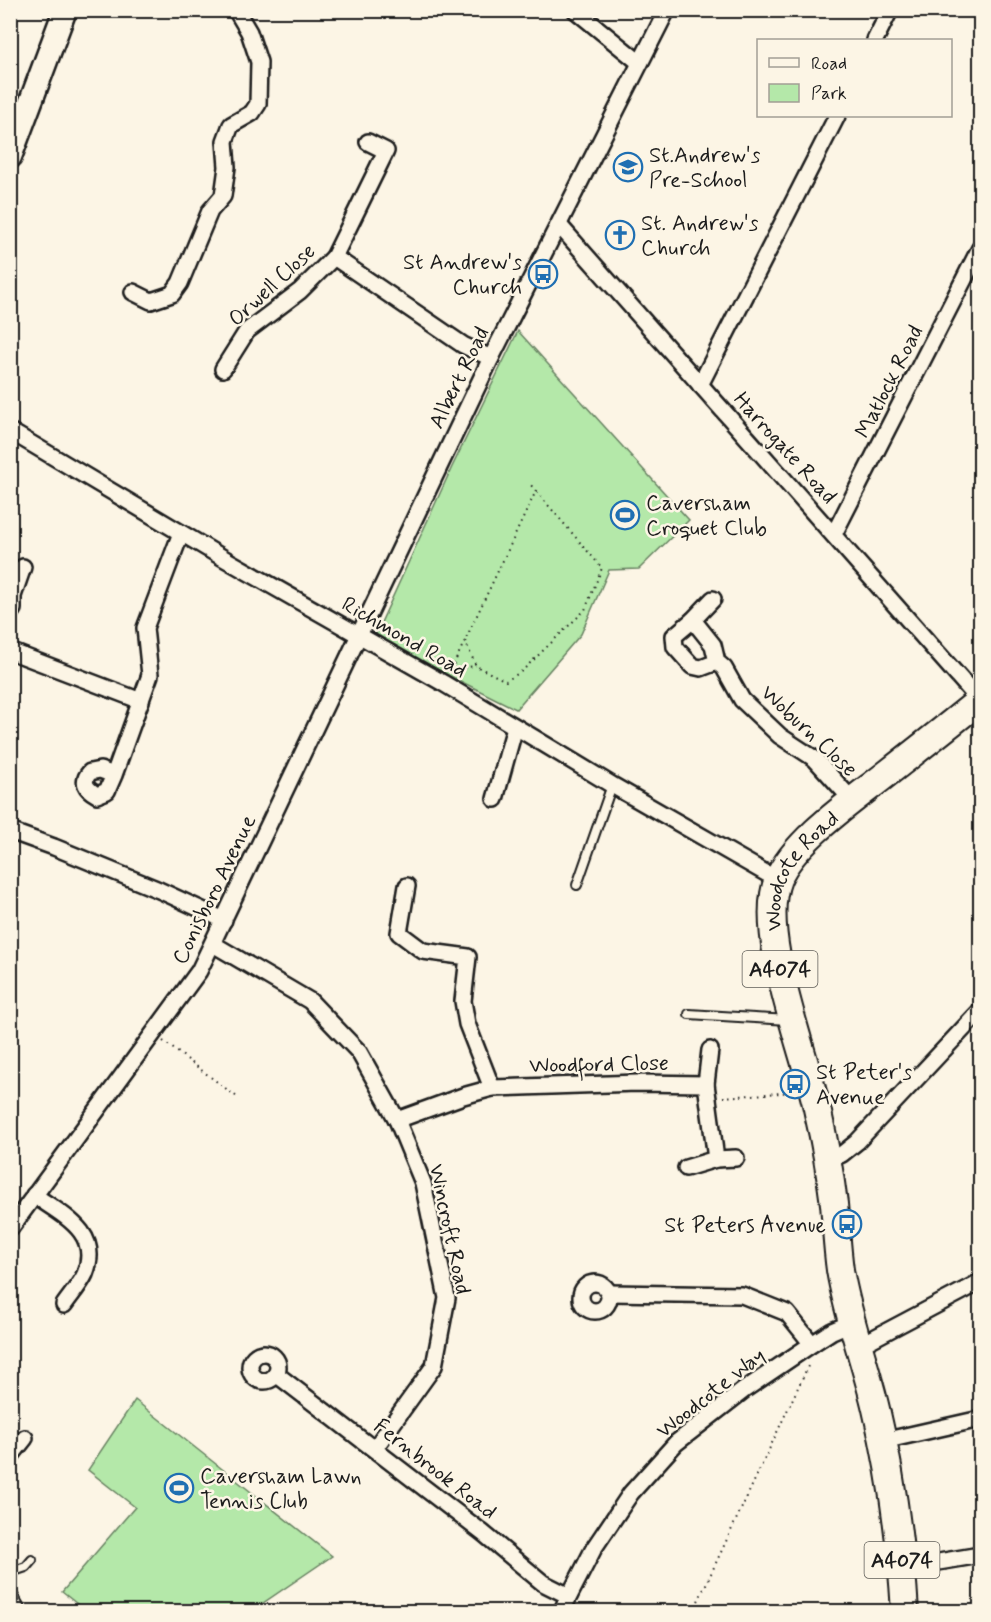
<svg xmlns="http://www.w3.org/2000/svg" width="991" height="1622" font-family="Mynerve,sans-serif">
<rect width="100%" height="100%" fill="#fcf5e5"/>
<filter id="ink" filterUnits="userSpaceOnUse"><feTurbulence type="fractalNoise" baseFrequency=".0167" numOctaves="2"/><feDisplacementMap in="SourceGraphic" scale="12" xChannelSelector="R" yChannelSelector="G"/><feConvolveMatrix kernelMatrix="1 2 1 2 8 2 1 2 1" color-interpolation-filters="sRGB"/></filter>
<g filter="url(#ink)">
<g fill="#b4e8a9" stroke="#688262" stroke-width="1.5">
<polygon points="518,331 689,520 639,569 609,570 581,634 516,709 374,638 452,467"/>
<polygon points="135,1400 332,1556 260,1605 235,1611 86,1611 62,1592 135,1507 88,1470"/>
</g>
<g fill="none" stroke-linecap="round" stroke-linejoin="round">
<g stroke="#1c1c1c" stroke-width="12">
<g id="lane">
<polyline points="577,885 612,785"/>
<polyline points="689,1014 789,1020"/>
<polyline points="10,1566 17,1570 26,1567 32,1560"/>
<polyline points="976,1612 980,1611"/>
</g>
</g>
<g stroke="#1c1c1c" stroke-width="20">
<g id="street">
<polyline points="575,10 640,63"/>
<polyline points="875,40 890,10"/>
<polyline points="559,225 980,701"/>
<polyline points="334,257 463,345 491,358"/>
<polyline points="133,292 151,301 172,294 180,283 210,211 223,196 227,167 225,141 231,125 252,113 258,104 259,62 249,32 236,10"/>
<polyline points="223,369 247,331 300,291 334,257 386,151 368,142"/>
<polyline points="700,385 837,116"/>
<polyline points="10,431 225,559 443,683 612,785 778,880"/>
<polyline points="834,534 980,248"/>
<polyline points="10,613 13,609 13,596 23,567"/>
<polyline points="693,620 713,599"/>
<polyline points="10,651 141,701"/>
<polyline points="717,662 713,645 693,620 674,636 675,647 692,666 701,668 717,662 724,668 742,700 780,736 815,759 853,801"/>
<path d="M 114,775 L 100,770 L 90,772 C 81,782 86,789 97,795 L 107,791 L 114,775 L 150,675 L 145,628 L 181,533"/>
<polyline points="495,799 515,727"/>
<polyline points="10,831 54,847 159,890 224,920"/>
<polyline points="407,886 399,933 423,951 468,957 463,1001 467,1024 492,1088"/>
<polyline points="213,944 310,1001 359,1052 397,1120 423,1183 447,1298 434,1366 375,1448"/>
<polyline points="706,1084 716,1159"/>
<polyline points="397,1120 463,1096 492,1088 637,1083 706,1084 710,1050"/>
<polyline points="828,1159 842,1154 857,1142 980,1011"/>
<polyline points="686,1168 716,1159 736,1158"/>
<path d="M 34,1195 C 62,1215 102,1232 85,1274 C 80,1285 70,1296 64,1305"/>
<polyline points="10,1229 199,971 491,358 667,10"/>
<circle cx="595" cy="1297" r="14"/>
<polyline points="609,1293 742,1295 787,1313 812,1344"/>
<polyline points="857,1347 980,1282"/>
<circle cx="264" cy="1367" r="14"/>
<polyline points="276,1374 483,1533 543,1583 569,1596"/>
<polyline points="883,1441 980,1419"/>
<polyline points="10,1457 25,1438"/>
<polyline points="903,1568 980,1555"/>
<polyline points="10,1598 18,1612"/>
<polyline points="561,1612 594,1548 631,1493 676,1443 744,1390 812,1344 832,1331 851,1323"/>
</g>
</g>
<g stroke="#1c1c1c" stroke-width="27">
<polyline id="secondary" points="10,157 65,10"/>
</g>
<g stroke="#1c1c1c" stroke-width="30">
<g id="primary">
<path id="s1" d="M 905,1612 C 901,1543 892,1476 876,1409 C 865,1362 848,1318 840,1270 C 837,1248 836,1226 834,1204 C 830,1173 825,1143 818,1113 C 806,1053 756,934 778,879 C 794,841 851,802 884,776 C 916,751 948,726 980,700"/>
</g>
</g>
<g stroke="#1c1c1c" stroke-width="2" stroke-dasharray="1.5 4.5" stroke-linecap="butt">
<polyline points="465,641 476,666 506,681 522,671 585,610 602,568 536,491"/>
<polyline points="452,669 476,666"/>
<polyline points="451,670 536,491 530,484"/>
<polyline points="163,1041 237,1097"/>
<polyline points="723,1097 795,1092"/>
<polyline points="693,1612 809,1364"/>
</g>
<use href="#lane" stroke="#fcf5e5" stroke-width="8"/>
<use href="#street" stroke="#fcf5e5" stroke-width="15"/>
<use href="#secondary" stroke="#fcf5e5" stroke-width="22"/>
<use href="#primary" stroke="#fcf5e5" stroke-width="26"/>
</g>
</g>
<defs>
<g id="school-ring" transform="scale(1.5)"><circle r="9.5" fill="#fcf5e5" stroke="#1f6fb2" stroke-width="1.5"/><path d="M0-5L7-2L0 1L-7-2ZM-4 1L0 2.5L4 1V4Q0 6-4 4Z" fill="#1f6fb2"/></g>
<g id="church-ring" transform="scale(1.5)"><circle r="9.5" fill="#fcf5e5" stroke="#1f6fb2" stroke-width="1.5"/><path d="M-1.2-6h2.4v3.5h3.3v2.4h-3.3V6h-2.4V-.1h-3.3v-2.4h3.3Z" fill="#1f6fb2"/></g>
<g id="bus-ring" transform="scale(1.5)"><circle r="9.5" fill="#fcf5e5" stroke="#1f6fb2" stroke-width="1.5"/><path d="M-5-6H5V4H4V6H2V4H-2V6H-4V4H-5ZM-3.5-4V0h7V-4ZM-3.5 1.2v1.5H-2V1.2ZM2 1.2v1.5H3.5V1.2Z" fill="#1f6fb2"/></g>
<g id="stadium-ring" transform="scale(1.5)"><circle r="9.5" fill="#fcf5e5" stroke="#1f6fb2" stroke-width="1.5"/><path d="M0-5a6.5 5 0 1 0 0 10a6.5 5 0 1 0 0-10ZM-3.5-1.8h7v3.6h-7Z" fill="#1f6fb2"/></g>
</defs>
<g fill-rule="evenodd">
<use href="#school-ring" x="628" y="167"/>
<use href="#church-ring" x="620" y="235"/>
<use href="#bus-ring" x="543" y="274"/>
<use href="#stadium-ring" x="625" y="515"/>
<use href="#bus-ring" x="795" y="1084"/>
<use href="#bus-ring" x="847" y="1224"/>
<use href="#stadium-ring" x="179" y="1488"/>
</g>
<g text-anchor="middle" stroke-width="5" stroke-linejoin="round" paint-order="stroke">
<g fill="#fcf5e5" stroke="#5f5d58" stroke-width="1.5">
<rect x="742.5" y="951" width="75" height="36" rx="4.5"/>
<rect x="864.5" y="1542" width="75" height="36" rx="4.5"/>
</g>
<g font-size="21" font-weight="bold" fill="#1c1c1c">
<text x="780" y="976">A4074</text>
<text x="902" y="1567">A4074</text>
</g>
<g font-size="22" fill="#1c1c1c" stroke="#fcf5e5" text-anchor="start">
<text x="649" y="162">St.Andrew's<tspan x="649" dy="25">Pre-School</tspan></text>
<text x="641" y="230">St. Andrew's<tspan x="641" dy="25">Church</tspan></text>
<text x="522" y="269" text-anchor="end">St Andrew's<tspan x="522" dy="25">Church</tspan></text>
<text x="646" y="510">Caversham<tspan x="646" dy="25">Croquet Club</tspan></text>
<text x="816" y="1079">St Peter's<tspan x="816" dy="25">Avenue</tspan></text>
<text x="826" y="1232" text-anchor="end">St Peters Avenue</text>
<text x="200" y="1483">Caversham Lawn<tspan x="200" dy="25">Tennis Club</tspan></text>
</g>
<g font-size="22" fill="#1c1c1c" stroke="#fcf5e5">
<text transform="translate(271 284) rotate(-43)" y="8">Orwell Close</text>
<text transform="translate(458 377) rotate(-64)" y="8">Albert Road</text>
<text transform="translate(888 381) rotate(-63)" y="8">Matlock Road</text>
<text transform="translate(786 447) rotate(48)" y="8">Harrogate Road</text>
<text transform="translate(405 636) rotate(30)" y="8">Richmond Road</text>
<text transform="translate(810 730) rotate(43)" y="8">Woburn Close</text>
<text dy="8" stroke="none"><textPath href="#s1" startOffset="765">Woodcote Road</textPath></text>
<text transform="translate(213 889) rotate(-64)" y="8">Conisboro Avenue</text>
<text transform="translate(599 1063) rotate(-1)" y="8">Woodford Close</text>
<text transform="translate(451 1229) rotate(78)" y="8">Wincroft Road</text>
<text transform="translate(710 1392) rotate(-38)" y="8">Woodcote Way</text>
<text transform="translate(436 1468) rotate(38)" y="8">Fernbrook Road</text>
</g>
</g>
<rect width="991" height="1622" fill="none" stroke="#fcf5e5" stroke-width="36"/>
<rect x="18" y="18" width="955" height="1586" fill="none" stroke="#1c1c1c" stroke-width="2" filter="url(#ink)"/>
<rect x="757" y="39" width="195" height="78" fill="#fcf5e5" stroke="#a29e95" stroke-width="1.5"/>
<rect x="769" y="58" width="30" height="9" fill="#fcf5e5" stroke="#a29e95" stroke-width="1.5"/>
<text x="811" y="69" font-size="18" fill="#1c1c1c">Road</text>
<rect x="769" y="84" width="30" height="18" fill="#b4e8a9" stroke="#a29e95" stroke-width="1.5"/>
<text x="811" y="99" font-size="18" fill="#1c1c1c">Park</text>
</svg>
